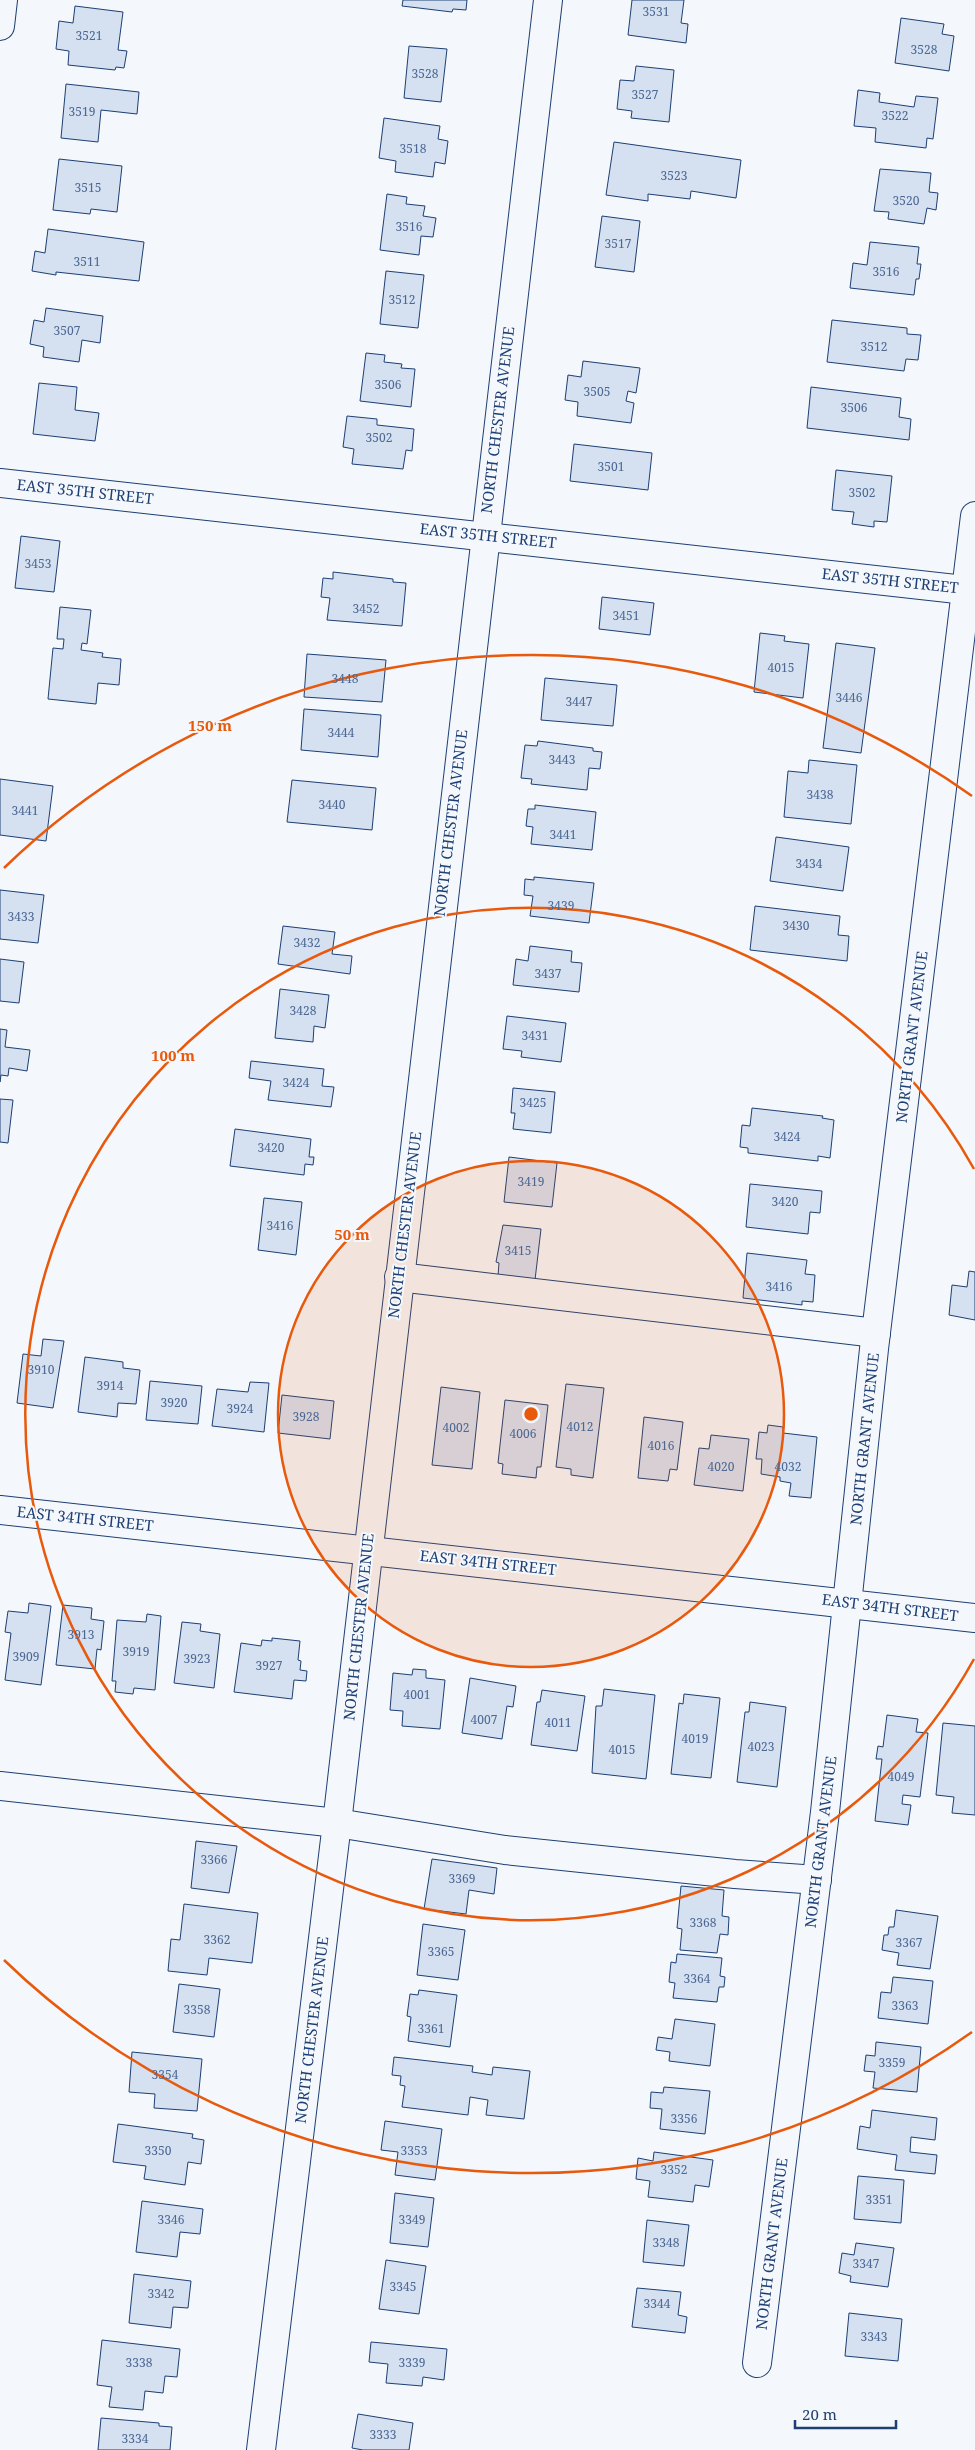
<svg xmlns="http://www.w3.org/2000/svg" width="975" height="2450" font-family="'Noto Serif',serif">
<rect width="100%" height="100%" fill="#f4f7fb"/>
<g fill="#d5e0f0" stroke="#1d3f73">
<polygon points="403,0 467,0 466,10 453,9 452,12 402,6"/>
<polygon points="632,0 684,0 681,23 688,24 686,43 628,35"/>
<polygon points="75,6 123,12 118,50 127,51 124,68 116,67 115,70 68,65 69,51 56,49 59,21 73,23"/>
<polygon points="901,18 944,24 942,34 954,36 949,71 895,63"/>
<polygon points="409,46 447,49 441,102 404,98"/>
<polygon points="636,66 674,70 669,122 631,118 632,111 617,109 620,80 634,81"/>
<polygon points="66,84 139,92 137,114 101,110 98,142 61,138"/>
<polygon points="858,90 880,93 879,102 914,107 916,96 938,98 933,139 927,138 926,148 875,142 876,128 854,126"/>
<polygon points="384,118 440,126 438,139 448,141 445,164 435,162 433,177 395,172 396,161 379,158"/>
<polygon points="614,142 741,160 736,198 691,191 690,199 648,194 648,201 606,195"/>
<polygon points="59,159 122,166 117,212 91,209 90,214 53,210"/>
<polygon points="880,169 931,173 929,192 938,193 936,210 927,208 924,224 888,219 889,212 874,211"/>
<polygon points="387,194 407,197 406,204 425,206 423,216 436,218 433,237 421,236 419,255 380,250"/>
<polygon points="602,216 640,221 634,272 595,267"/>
<polygon points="48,229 144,242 139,281 56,272 56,275 32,271 35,251 45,253"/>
<polygon points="870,242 919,247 917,264 921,264 919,279 916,279 914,295 850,288 853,263 867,265"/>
<polygon points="386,271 424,275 418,328 380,324"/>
<polygon points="46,308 103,316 100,343 82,340 79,362 43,357 44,347 30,344 34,320 44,322"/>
<polygon points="832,320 907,328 907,334 921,335 918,360 906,359 904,371 827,362"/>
<polygon points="366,353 385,355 384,362 402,364 401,368 415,369 411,407 360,401"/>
<polygon points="583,361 640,368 636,393 628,391 626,401 634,403 631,423 577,416 578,402 565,400 568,375 581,377"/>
<polygon points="39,383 77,387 75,410 99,413 95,441 33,434"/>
<polygon points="811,387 901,398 899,417 911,419 909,440 807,428"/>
<polygon points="347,416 377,419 377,425 414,429 412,451 406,450 403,469 352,464 354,449 343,447"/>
<polygon points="574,444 652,453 648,490 570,481"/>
<polygon points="836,470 892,476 887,522 874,521 874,527 852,524 854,512 832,510"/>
<polygon points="21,536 60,541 54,592 15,588"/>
<polygon points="333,572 393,579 393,582 406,583 402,626 327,620 330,598 321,597 323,578 333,579"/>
<polygon points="602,597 654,603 650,635 599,629"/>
<polygon points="60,607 91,610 87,644 82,643 81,650 103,653 102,657 121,659 119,685 98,683 96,704 48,699 53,648 63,649 64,639 57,639"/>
<polygon points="760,633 785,636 784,641 809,644 803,698 754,692"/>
<polygon points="836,643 875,648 861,753 823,748"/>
<polygon points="307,654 386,660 382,702 304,697"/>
<polygon points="545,678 617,685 613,726 541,720"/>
<polygon points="304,709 381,715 378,757 301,750"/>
<polygon points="538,741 593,748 593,751 602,752 600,769 589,768 587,790 531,784 532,779 521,778 525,745 537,746"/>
<polygon points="809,760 857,765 851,824 784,817 788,771 808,773"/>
<polygon points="0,779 53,786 46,841 0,835"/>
<polygon points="292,780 376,788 372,830 287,822"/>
<polygon points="535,805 596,812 592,850 531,844 533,827 526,826 528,809 535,809"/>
<polygon points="776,837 849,847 843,891 770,881"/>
<polygon points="534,877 594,883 589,923 530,916 533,896 524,895 525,879 534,880"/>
<polygon points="0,890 44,895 38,943 0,939"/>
<polygon points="755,906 840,916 838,935 849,936 847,961 750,950"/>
<polygon points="283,926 335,932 332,954 352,956 350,974 278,964"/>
<polygon points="530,946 572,951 571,962 582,963 579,992 513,985 516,959 528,961"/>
<polygon points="0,959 24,962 19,1003 0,1001"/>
<polygon points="280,989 329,995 325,1028 314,1026 313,1042 275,1038"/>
<polygon points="507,1016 566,1023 561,1062 521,1057 522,1051 503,1049"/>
<polygon points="0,1029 7,1030 5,1047 30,1050 27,1071 9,1068 8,1076 1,1075 0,1082"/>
<polygon points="251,1061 324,1069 322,1086 334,1087 331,1107 268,1100 271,1081 249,1078"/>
<polygon points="513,1088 555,1092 551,1133 513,1129 515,1113 511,1113"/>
<polygon points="0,1099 13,1100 8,1143 0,1142"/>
<polygon points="752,1108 823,1116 822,1118 834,1120 830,1158 818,1156 818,1161 748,1153 748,1148 740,1147 742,1125 750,1126"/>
<polygon points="235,1129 311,1139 309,1157 314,1157 313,1165 305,1164 304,1175 230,1166"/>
<polygon points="509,1157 557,1163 552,1207 504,1202"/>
<polygon points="750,1184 822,1191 820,1213 810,1212 808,1234 746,1227"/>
<polygon points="264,1198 302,1202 296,1255 258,1250"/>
<polygon points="503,1225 541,1229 535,1280 498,1276 499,1263 496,1262"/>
<polygon points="747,1253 807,1260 805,1274 815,1275 813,1302 802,1301 802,1305 743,1298"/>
<polygon points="969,1271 975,1272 975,1320 949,1315 952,1285 967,1287"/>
<polygon points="43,1339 64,1341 53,1408 17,1403 23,1354 41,1356"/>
<polygon points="85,1357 123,1362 123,1368 140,1370 136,1404 118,1403 117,1417 78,1412"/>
<polygon points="150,1381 202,1386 198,1424 146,1420"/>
<polygon points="250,1382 269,1383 264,1432 212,1426 217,1389 248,1392"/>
<polygon points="566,1384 604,1388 593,1478 571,1475 571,1469 556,1467"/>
<polygon points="441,1387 480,1392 472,1469 432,1465"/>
<polygon points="282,1395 334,1401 330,1439 278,1433"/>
<polygon points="505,1400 548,1405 541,1467 537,1467 536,1478 502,1474 503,1464 498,1463"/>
<polygon points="644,1417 683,1422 677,1470 670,1469 668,1481 638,1478"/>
<polygon points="768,1425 783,1427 783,1433 817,1437 811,1498 789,1496 791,1483 780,1481 780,1477 761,1474 762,1459 756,1459 759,1432 767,1433"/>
<polygon points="711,1435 749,1439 743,1491 694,1485 699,1448 709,1449"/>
<polygon points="29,1603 51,1606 41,1685 5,1680 11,1633 5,1632 8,1611 28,1613"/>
<polygon points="63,1605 92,1608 91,1619 104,1621 101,1650 97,1649 95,1669 56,1665"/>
<polygon points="147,1614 161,1616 155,1690 134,1688 133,1694 115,1692 116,1681 112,1681 117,1620 146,1622"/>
<polygon points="182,1622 201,1624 200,1631 220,1634 214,1688 174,1683"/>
<polygon points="272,1638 300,1641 298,1660 301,1661 300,1670 307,1671 306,1681 294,1680 292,1699 234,1692 241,1643 261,1646 262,1640 272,1641"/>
<polygon points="413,1669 426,1670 426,1678 445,1680 440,1729 402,1726 403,1711 390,1710 393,1673 412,1675"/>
<polygon points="470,1678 516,1686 513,1707 507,1706 502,1739 462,1733"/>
<polygon points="604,1689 655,1695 646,1779 592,1773 596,1706 602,1706"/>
<polygon points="542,1690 585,1696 577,1751 531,1745 537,1702 540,1702"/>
<polygon points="684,1694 720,1698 711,1778 671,1774 679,1703 683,1704"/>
<polygon points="750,1702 786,1707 777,1787 737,1782 745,1712 749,1712"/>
<polygon points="887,1715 918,1719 916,1732 928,1733 920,1797 903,1795 902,1804 911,1805 908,1825 875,1821 882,1759 876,1759 878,1746 883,1747"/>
<polygon points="943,1723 975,1726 975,1815 952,1813 954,1797 936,1795"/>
<polygon points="196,1841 237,1846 229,1893 191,1888"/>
<polygon points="432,1859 497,1868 494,1894 469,1890 466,1914 424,1909"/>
<polygon points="681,1886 724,1890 722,1916 729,1917 728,1935 720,1934 717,1953 680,1950 682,1929 677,1928"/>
<polygon points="184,1904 258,1913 252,1963 209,1958 207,1975 168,1971 171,1939 180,1940"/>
<polygon points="896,1910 938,1916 930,1969 897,1965 899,1953 882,1950 884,1935 888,1935 889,1927 894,1927"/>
<polygon points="423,1924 465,1930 458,1980 417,1975"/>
<polygon points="677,1954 722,1958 720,1976 725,1977 724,1987 719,1987 717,2002 673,1998 675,1983 669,1982 671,1962 676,1963"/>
<polygon points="893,1977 933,1981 928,2024 878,2018 881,1992 891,1993"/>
<polygon points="179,1984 220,1989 214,2037 173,2032"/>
<polygon points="419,1990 457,1995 450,2047 408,2041 411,2017 407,2016 410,1994 418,1995"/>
<polygon points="675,2019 715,2024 710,2066 669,2061 670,2052 656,2050 658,2037 672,2039"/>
<polygon points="876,2042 921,2047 917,2092 873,2088 875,2072 864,2071 866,2055 875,2056"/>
<polygon points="132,2052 202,2059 197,2111 154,2108 155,2094 129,2092"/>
<polygon points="394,2057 473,2066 472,2072 492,2075 493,2067 530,2071 524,2119 486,2115 488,2100 470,2097 468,2115 402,2107 405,2086 400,2085 401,2076 392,2075"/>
<polygon points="664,2087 710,2091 705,2134 660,2129 662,2109 650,2108 651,2092 663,2093"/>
<polygon points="872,2110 937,2118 935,2140 911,2137 910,2152 937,2155 935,2174 895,2170 897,2155 857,2149 860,2126 870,2128"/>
<polygon points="385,2121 442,2129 435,2180 395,2175 398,2152 381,2150"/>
<polygon points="118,2124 193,2134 192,2138 204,2140 201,2164 188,2162 185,2185 144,2179 146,2166 113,2162"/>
<polygon points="654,2152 713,2160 709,2187 695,2185 693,2202 648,2197 650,2181 636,2179 638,2158 653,2161"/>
<polygon points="858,2176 904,2180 901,2223 854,2219"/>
<polygon points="395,2193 434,2198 428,2247 390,2243"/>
<polygon points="142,2201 203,2209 200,2234 180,2232 177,2257 136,2252"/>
<polygon points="647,2220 689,2225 684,2266 643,2262"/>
<polygon points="856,2243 894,2248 888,2287 850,2282 851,2276 839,2273 842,2253 854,2255"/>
<polygon points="386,2260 426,2266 419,2314 379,2309"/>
<polygon points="134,2274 191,2281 188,2308 173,2307 171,2328 129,2323"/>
<polygon points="637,2288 681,2292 678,2315 687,2317 685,2333 632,2327"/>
<polygon points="849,2313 902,2319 898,2361 845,2356"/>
<polygon points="102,2340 180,2349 177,2377 165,2376 163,2393 145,2391 143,2410 109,2407 112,2387 97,2385"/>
<polygon points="371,2342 447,2349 444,2380 423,2377 422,2386 386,2383 388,2364 369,2362"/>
<polygon points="358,2414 413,2423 409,2450 363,2450 352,2448"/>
<polygon points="101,2418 159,2423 159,2426 172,2427 170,2450 98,2450"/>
</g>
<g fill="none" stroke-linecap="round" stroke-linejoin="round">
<g stroke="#1d3f73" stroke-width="30">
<g id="minor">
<polyline points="0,26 3,0"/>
<polyline points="0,483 975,591"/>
<polyline points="399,1277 876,1333"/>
<polyline points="0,1786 337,1823 505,1850 735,1874 817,1880"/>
<polyline points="757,2363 825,1812 874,1349 975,516"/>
<polyline points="261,2450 337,1823 548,0"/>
</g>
</g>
<g stroke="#1d3f73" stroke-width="30">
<polyline id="major" points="0,1510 975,1618"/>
</g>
<use href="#minor" stroke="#f4f7fb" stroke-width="28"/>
<use href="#major" stroke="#f4f7fb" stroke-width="28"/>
</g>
<circle cx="531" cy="1414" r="253" fill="#e8590c" fill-opacity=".12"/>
<g fill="none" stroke="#e8590c" stroke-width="2.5">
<circle cx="531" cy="1414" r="253"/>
<path d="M974 1659A506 506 0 1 1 974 1169"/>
<path d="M972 2032A759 759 0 0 1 4 1960M4 868A759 759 0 0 1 972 796"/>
</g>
<g text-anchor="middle" stroke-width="4" stroke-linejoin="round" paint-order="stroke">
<g font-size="12" fill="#4b6792">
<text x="656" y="16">3531</text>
<text x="89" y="40">3521</text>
<text x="924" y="54">3528</text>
<text x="425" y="78">3528</text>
<text x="645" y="99">3527</text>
<text x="82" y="116">3519</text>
<text x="895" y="120">3522</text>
<text x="413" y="153">3518</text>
<text x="674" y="180">3523</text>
<text x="88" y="192">3515</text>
<text x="906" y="205">3520</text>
<text x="409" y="231">3516</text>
<text x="618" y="248">3517</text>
<text x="87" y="266">3511</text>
<text x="886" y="276">3516</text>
<text x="402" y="304">3512</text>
<text x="67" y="335">3507</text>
<text x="874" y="351">3512</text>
<text x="388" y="389">3506</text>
<text x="597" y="396">3505</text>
<text x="854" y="412">3506</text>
<text x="379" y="442">3502</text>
<text x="611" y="471">3501</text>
<text x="862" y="497">3502</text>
<text x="38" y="568">3453</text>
<text x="366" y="613">3452</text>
<text x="626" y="620">3451</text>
<text x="781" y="672">4015</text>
<text x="345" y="683">3448</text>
<text x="849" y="702">3446</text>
<text x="579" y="706">3447</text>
<text x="341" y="737">3444</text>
<text x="562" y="764">3443</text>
<text x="820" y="799">3438</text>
<text x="332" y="809">3440</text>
<text x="25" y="815">3441</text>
<text x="563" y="839">3441</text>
<text x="809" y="868">3434</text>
<text x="561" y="910">3439</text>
<text x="21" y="921">3433</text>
<text x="796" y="930">3430</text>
<text x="307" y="947">3432</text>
<text x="548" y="978">3437</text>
<text x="303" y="1015">3428</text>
<text x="535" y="1040">3431</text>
<text x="296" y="1087">3424</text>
<text x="533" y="1107">3425</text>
<text x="787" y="1141">3424</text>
<text x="271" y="1152">3420</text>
<text x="531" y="1186">3419</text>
<text x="785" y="1206">3420</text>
<text x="280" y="1230">3416</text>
<text x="518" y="1255">3415</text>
<text x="779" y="1291">3416</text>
<text x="41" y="1374">3910</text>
<text x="110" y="1390">3914</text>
<text x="174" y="1407">3920</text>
<text x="240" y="1413">3924</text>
<text x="306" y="1421">3928</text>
<text x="580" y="1431">4012</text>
<text x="456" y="1432">4002</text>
<text x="523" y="1438">4006</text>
<text x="661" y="1450">4016</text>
<text x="721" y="1471">4020</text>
<text x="788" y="1471">4032</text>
<text x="81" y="1639">3913</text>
<text x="136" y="1656">3919</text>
<text x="26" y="1661">3909</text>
<text x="197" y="1663">3923</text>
<text x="269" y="1670">3927</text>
<text x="417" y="1699">4001</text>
<text x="484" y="1724">4007</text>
<text x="558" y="1727">4011</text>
<text x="695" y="1743">4019</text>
<text x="761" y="1751">4023</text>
<text x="622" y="1754">4015</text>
<text x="901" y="1781">4049</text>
<text x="214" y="1864">3366</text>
<text x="462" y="1883">3369</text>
<text x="703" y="1927">3368</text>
<text x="217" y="1944">3362</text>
<text x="909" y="1947">3367</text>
<text x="441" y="1956">3365</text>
<text x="697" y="1983">3364</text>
<text x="905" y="2010">3363</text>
<text x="197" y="2014">3358</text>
<text x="431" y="2033">3361</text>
<text x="892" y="2067">3359</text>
<text x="165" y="2079">3354</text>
<text x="684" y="2123">3356</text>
<text x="158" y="2155">3350</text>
<text x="414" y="2155">3353</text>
<text x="674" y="2174">3352</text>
<text x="879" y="2204">3351</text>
<text x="171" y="2224">3346</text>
<text x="412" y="2224">3349</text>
<text x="666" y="2247">3348</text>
<text x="866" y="2268">3347</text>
<text x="403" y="2291">3345</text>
<text x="161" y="2298">3342</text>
<text x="657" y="2308">3344</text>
<text x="874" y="2341">3343</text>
<text x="139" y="2367">3338</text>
<text x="412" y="2367">3339</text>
<text x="383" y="2439">3333</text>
<text x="135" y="2443">3334</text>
</g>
<g font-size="15" fill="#1d3f73" stroke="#f4f7fb">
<text transform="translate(498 420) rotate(-83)" y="5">NORTH CHESTER AVENUE</text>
<text transform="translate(85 492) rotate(6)" y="5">EAST 35TH STREET</text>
<text transform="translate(488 536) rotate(6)" y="5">EAST 35TH STREET</text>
<text transform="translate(890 581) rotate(6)" y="5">EAST 35TH STREET</text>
<text transform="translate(451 823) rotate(-83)" y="5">NORTH CHESTER AVENUE</text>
<text transform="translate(912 1037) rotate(-83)" y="5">NORTH GRANT AVENUE</text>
<text transform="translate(405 1225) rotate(-83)" y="5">NORTH CHESTER AVENUE</text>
<text transform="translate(865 1439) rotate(-84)" y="5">NORTH GRANT AVENUE</text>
<text transform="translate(85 1519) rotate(6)" y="5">EAST 34TH STREET</text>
<text transform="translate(488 1563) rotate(6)" y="5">EAST 34TH STREET</text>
<text transform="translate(890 1608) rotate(7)" y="5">EAST 34TH STREET</text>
<text transform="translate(359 1627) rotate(-84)" y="5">NORTH CHESTER AVENUE</text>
<text transform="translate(821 1842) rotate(-83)" y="5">NORTH GRANT AVENUE</text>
<text transform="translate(312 2030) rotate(-83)" y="5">NORTH CHESTER AVENUE</text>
<text transform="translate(772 2244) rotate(-83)" y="5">NORTH GRANT AVENUE</text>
</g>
</g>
<circle cx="531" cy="1414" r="8" fill="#e8590c" stroke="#f4f7fb" stroke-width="2.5"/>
<g font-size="15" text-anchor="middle" font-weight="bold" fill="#e8590c" stroke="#f4f7fb" stroke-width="4" stroke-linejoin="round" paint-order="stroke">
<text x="210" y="731">150 m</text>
<text x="173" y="1061">100 m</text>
<text x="352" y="1240">50 m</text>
</g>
<path d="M795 2420v8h101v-8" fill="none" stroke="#1d3f73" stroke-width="2.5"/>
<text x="802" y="2420" font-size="15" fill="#1d3f73" stroke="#f4f7fb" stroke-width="4" paint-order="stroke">20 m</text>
</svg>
